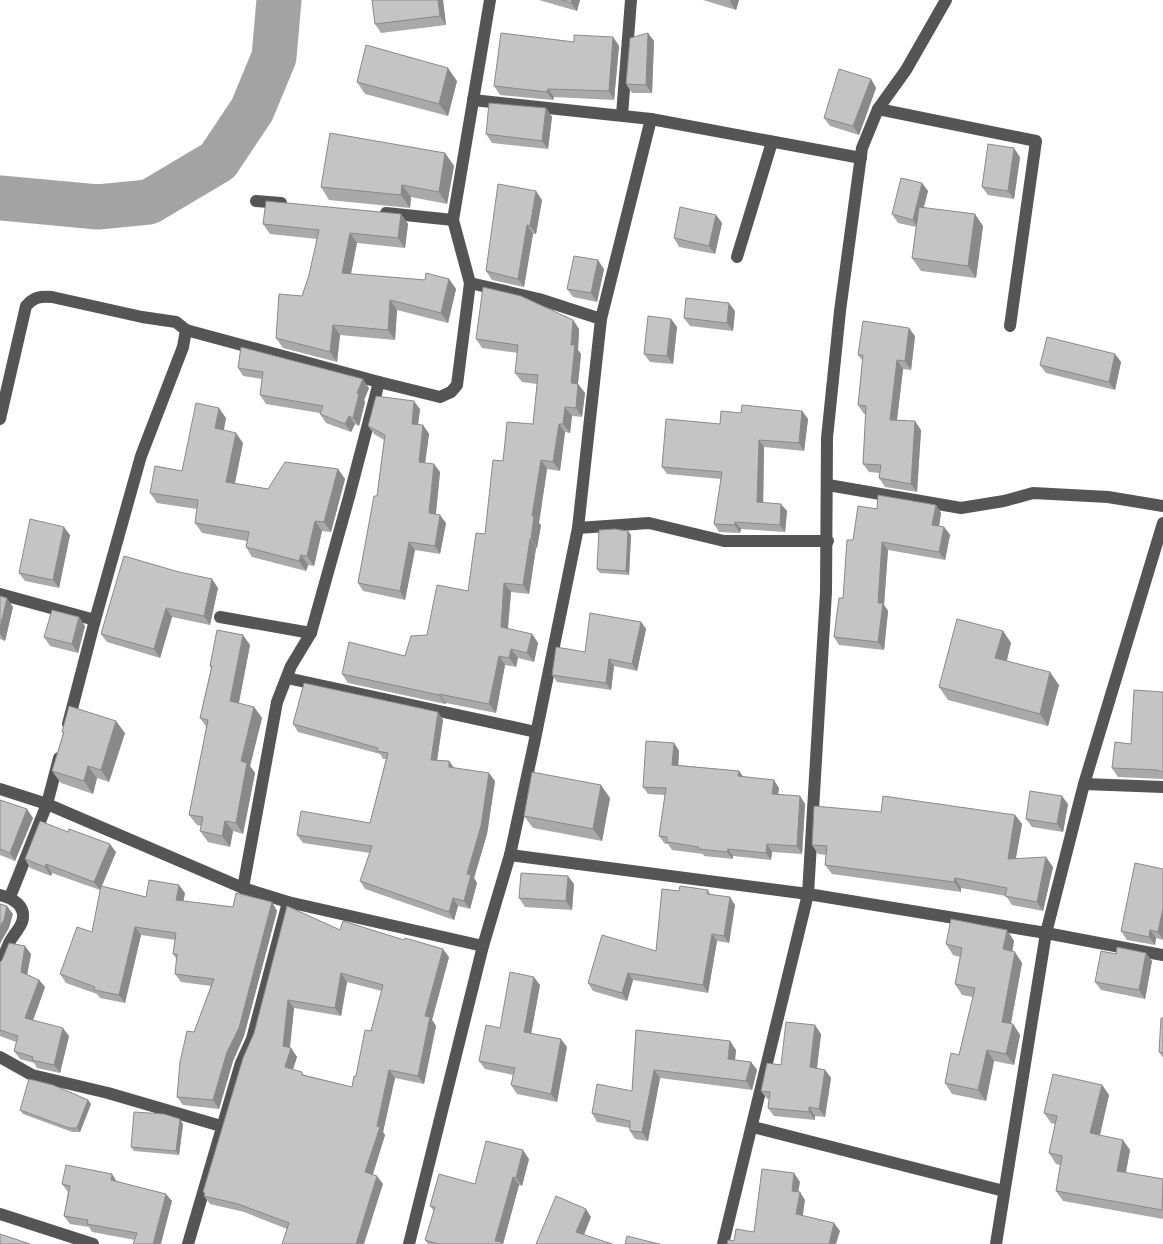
<svg xmlns="http://www.w3.org/2000/svg" width="1163" height="1244" font-family="'Archivo Narrow',sans-serif">
<rect width="100%" height="100%" fill="#fff"/>
<g fill="none" stroke-linecap="round" stroke-linejoin="round">
<polyline stroke="#a3a3a3" stroke-width="45" points="0,198 98,207 149,202 218,161 252,110 274,57 279,0"/>
<g stroke="#555" stroke-width="12">
<polyline points="473,100 651,119 861,158"/>
<polyline points="878,109 1036,141 1010,326"/>
<polyline points="622,115 631,0"/>
<polyline points="256,201 281,203"/>
<polyline points="386,213 453,220"/>
<polyline points="737,257 772,142"/>
<polyline points="470,283 539,299 601,319"/>
<polyline points="186,330 379,382"/>
<path d="M 0,419 L 26,306 C 34,297 40,296 52,297 L 142,317 L 176,322 L 186,330 L 183,347 L 141,456 L 95,620 L 68,724"/>
<polyline points="828,485 961,508 1004,501 1033,493 1108,497 1163,506"/>
<polyline points="578,528 649,523 724,541 828,541"/>
<polyline points="0,594 95,620"/>
<polyline points="220,617 311,633"/>
<polyline points="287,678 536,732"/>
<polyline points="1084,784 1163,787"/>
<polyline points="0,789 47,804 243,888 288,902 483,946"/>
<polyline points="510,855 808,894 1046,933 1163,955"/>
<polyline points="243,888 277,702 291,666 311,633 349,497 379,382 440,397 451,392 457,385 470,283 453,220 490,0"/>
<path d="M 0,895 C 13,898 27,906 22,922 C 19,930 13,935 9,943 C 6,950 3,958 0,965"/>
<polyline points="10,897 47,804 59,758"/>
<polyline points="0,1057 32,1075 108,1093 221,1126"/>
<polyline points="753,1127 1004,1191"/>
<polyline points="0,1214 93,1244"/>
<polyline points="188,1244 241,1063 252,1039 288,902"/>
<polyline points="409,1244 483,946 510,855 534,744 578,528 601,319 651,119"/>
<polyline points="723,1244 808,894 826,592 827,438 840,311 862,148 878,109 906,70 946,0"/>
<polyline points="996,1244 1046,933 1084,784 1163,523"/>
</g>
</g>
<g fill="#a9a9a9" fill-rule="evenodd">
<polygon points="372,0 443,0 446,25 381,33 375,24"/>
<polygon points="539,0 580,0 577,11"/>
<polygon points="703,0 739,0 736,10"/>
<polygon points="613,37 619,46 614,100 554,97 553,100 500,95 494,86 574,42"/>
<polygon points="654,41 652,93 632,93 626,84"/>
<polygon points="871,79 876,88 859,135 830,126 824,118"/>
<polygon points="457,81 448,116 365,94 357,82"/>
<polygon points="546,108 552,117 548,149 492,143 486,134"/>
<polygon points="445,153 454,166 447,204 411,197 410,208 329,200 321,187"/>
<polygon points="1020,157 1014,199 988,195 982,187"/>
<polygon points="922,183 928,191 924,207 983,226 976,278 921,271 912,258 916,227 898,223 892,214"/>
<polygon points="542,200 536,234 533,234 524,287 492,280 486,271"/>
<polygon points="401,214 408,224 405,248 357,243 351,274 425,280 449,279 456,289 448,323 397,310 395,340 340,335 337,362 283,348 276,338 302,296 309,275 317,239 270,234 263,224"/>
<polygon points="716,215 722,223 715,254 679,247 674,238"/>
<polygon points="604,269 597,302 573,297 567,289"/>
<polygon points="735,311 733,331 690,326 684,318"/>
<polygon points="671,319 677,327 673,364 650,362 644,354"/>
<polygon points="573,320 579,329 578,350 581,354 578,384 585,393 582,417 572,416 570,433 565,432 560,471 547,469 539,523 541,525 537,548 536,548 529,594 511,592 508,629 532,634 538,643 534,662 518,658 516,667 505,665 496,713 446,703 445,704 348,683 342,674 405,656 427,635 468,591 485,534 503,461 533,424 537,384 522,382 515,373 518,353 482,348 476,339"/>
<polygon points="915,336 911,370 903,369 897,420 921,430 917,492 885,487 879,478 880,473 869,472 863,464 866,414 864,414 858,405 863,361 858,355"/>
<polygon points="1115,354 1121,362 1115,390 1046,373 1040,365"/>
<polygon points="238,368 369,388 364,400 365,402 359,426 355,424 351,432 326,423 320,414 320,413 266,404 260,395 262,379 243,376"/>
<polygon points="420,409 418,425 423,425 429,434 425,463 440,472 436,514 446,523 440,554 415,550 405,600 363,591 358,583 377,496 384,440 374,434 368,426"/>
<polygon points="802,411 808,419 804,451 764,447 763,503 787,511 785,532 741,529 740,533 719,532 714,524 721,479 667,474 662,467 720,424 741,413"/>
<polygon points="226,418 224,430 243,443 235,483 268,489 338,469 345,479 331,532 322,531 314,566 308,565 306,571 252,557 246,547 247,541 202,533 195,523 197,509 157,503 150,493 182,471"/>
<polygon points="936,505 941,513 939,526 944,527 950,535 945,560 888,550 884,605 888,611 884,650 839,645 834,637 843,598 853,540 877,509"/>
<polygon points="628,531 631,535 629,575 600,573 597,569"/>
<polygon points="70,535 59,588 25,581 19,573"/>
<polygon points="218,588 210,625 172,617 160,658 107,642 101,634"/>
<polygon points="0,596 13,607 5,641 0,639"/>
<polygon points="79,617 85,626 78,653 50,646 44,637"/>
<polygon points="641,622 646,629 637,671 614,666 611,690 557,682 552,675 585,652"/>
<polygon points="1003,631 1011,643 1007,661 1059,685 1048,726 948,700 939,687"/>
<polygon points="250,645 239,703 254,707 262,718 250,766 255,773 243,834 233,831 230,847 208,842 200,831 201,826 197,825 189,815 207,728 200,718 211,668 210,666"/>
<polygon points="1163,692 1163,779 1118,777 1112,768 1131,744"/>
<polygon points="438,712 443,720 437,760 454,768 495,781 487,834 474,878 477,883 470,909 458,906 454,920 365,889 360,881 370,853 303,843 297,835 370,823 386,759 383,759 380,754 298,732 293,724"/>
<polygon points="62,732 125,733 109,782 97,778 93,794 61,783 52,771 63,733"/>
<polygon points="674,743 679,751 678,765 739,771 743,777 779,788 778,795 800,796 805,804 802,854 772,852 771,860 733,856 733,859 704,856 703,854 672,850 668,844 665,844 659,836 665,795 648,794 643,787"/>
<polygon points="610,798 602,841 533,828 524,816"/>
<polygon points="0,800 33,818 15,861 0,855"/>
<polygon points="1068,804 1063,832 1032,827 1026,819"/>
<polygon points="881,812 1015,815 1022,824 1016,858 1053,867 1043,911 1012,905 1006,896 961,888 961,892 832,874 825,865 826,855 818,854 812,845"/>
<polygon points="116,852 102,886 146,897 185,893 183,901 233,907 272,902 277,911 244,1036 233,1061 219,1109 183,1105 177,1097 194,1032 211,986 181,982 175,974 177,960 173,954 175,940 141,935 125,1003 100,998 97,994 66,983 60,974 92,932 100,890 52,873 51,876 30,868 25,859"/>
<polygon points="1163,869 1163,940 1156,938 1155,945 1127,940 1121,931"/>
<polygon points="574,884 572,910 525,907 519,898"/>
<polygon points="708,890 711,895 735,905 729,943 717,941 708,993 633,980 627,1001 593,991 588,983 656,951 679,891"/>
<path d="M 340,930 L 449,957 L 432,1020 L 436,1026 L 424,1084 L 395,1078 L 383,1132 L 385,1135 L 373,1174 L 383,1184 L 287,1229 L 244,1212 L 210,1204 L 204,1196 L 205,1194 L 203,1192 L 243,1058 ZM 347,982 L 382,991 L 371,1031 L 352,1087 L 305,1075 L 293,1069 L 297,1057 L 291,1048 L 290,1048 L 294,1008 L 341,1016 Z"/>
<polygon points="1007,930 1014,941 1012,951 1022,963 1011,1024 1013,1024 1020,1035 1014,1065 994,1061 986,1101 952,1094 945,1083 959,1055 973,997 962,995 955,984 960,957 953,955 946,944"/>
<polygon points="1146,953 1152,961 1145,999 1101,990 1095,982 1116,954"/>
<polygon points="31,954 27,975 39,980 45,987 33,1020 69,1036 60,1073 37,1068 34,1063 20,1059 14,1051 16,1042 0,1036 0,962"/>
<polygon points="540,985 531,1033 567,1047 557,1102 517,1094 511,1085 513,1075 485,1069 479,1061 500,1028"/>
<polygon points="1163,1018 1163,1058 1159,1052"/>
<polygon points="636,1030 736,1050 735,1060 751,1062 757,1070 752,1090 660,1078 648,1141 635,1139 630,1131 630,1128 597,1122 592,1113 632,1091"/>
<polygon points="821,1034 817,1068 825,1070 831,1078 825,1117 815,1116 815,1120 774,1116 768,1108 769,1099 767,1099 761,1091 781,1065"/>
<polygon points="1102,1085 1109,1095 1100,1135 1130,1150 1126,1173 1163,1179 1163,1219 1063,1201 1056,1191 1060,1165 1056,1164 1049,1153 1055,1124 1051,1123 1044,1113"/>
<polygon points="88,1100 91,1104 80,1132 72,1132 23,1114 20,1110"/>
<polygon points="183,1124 179,1155 134,1151 131,1147"/>
<polygon points="529,1159 522,1186 519,1185 503,1244 428,1244 425,1240 434,1211 430,1206"/>
<polygon points="117,1181 172,1201 135,1240 92,1232 89,1227 70,1224 64,1216 68,1192 62,1184"/>
</g>
<g fill="#898989">
<polygon points="438,0 443,0 446,25 440,16"/>
<polygon points="572,0 580,0 577,11 571,3"/>
<polygon points="731,0 739,0 736,10 730,2"/>
<polygon points="648,33 654,41 652,93 646,85"/>
<polygon points="613,37 619,46 614,100 609,91"/>
<polygon points="448,68 457,81 448,116 439,104"/>
<polygon points="871,79 876,88 859,135 853,126"/>
<polygon points="548,89 554,97 553,100 547,92"/>
<polygon points="546,108 552,117 548,149 542,141"/>
<polygon points="1014,148 1020,157 1014,199 1008,191"/>
<polygon points="445,153 454,166 447,204 439,192"/>
<polygon points="922,183 928,191 918,228 913,220"/>
<polygon points="402,185 411,197 410,208 401,195"/>
<polygon points="536,191 542,200 536,234 530,226"/>
<polygon points="401,214 408,224 405,248 398,238"/>
<polygon points="975,214 983,226 976,278 968,266"/>
<polygon points="716,215 722,223 715,254 709,246"/>
<polygon points="527,225 533,234 524,287 518,279"/>
<polygon points="350,233 357,243 349,283 342,273"/>
<polygon points="598,260 604,269 597,302 591,293"/>
<polygon points="449,279 456,289 448,323 441,313"/>
<polygon points="390,300 397,310 395,340 388,330"/>
<polygon points="729,303 735,311 733,331 727,323"/>
<polygon points="671,319 677,327 673,364 667,356"/>
<polygon points="573,320 579,329 578,350 581,354 577,392 571,383 571,345"/>
<polygon points="333,325 340,335 337,362 330,352"/>
<polygon points="909,328 915,336 911,370 905,361"/>
<polygon points="1115,354 1121,362 1115,390 1109,382"/>
<polygon points="897,360 903,369 896,428 890,420"/>
<polygon points="363,379 369,388 364,400 365,402 359,426 353,418 357,393"/>
<polygon points="578,384 585,393 582,417 576,408"/>
<polygon points="414,401 420,409 417,432 412,424"/>
<polygon points="565,407 572,416 570,433 563,424"/>
<polygon points="219,408 226,418 222,438 215,428"/>
<polygon points="802,411 808,419 804,451 799,443"/>
<polygon points="349,416 355,424 351,432 345,424"/>
<polygon points="915,421 921,430 917,492 911,484"/>
<polygon points="559,424 565,432 560,471 553,462"/>
<polygon points="423,425 429,434 424,471 419,462"/>
<polygon points="236,433 243,443 233,492 226,482"/>
<polygon points="759,440 764,447 763,510 757,502"/>
<polygon points="541,460 547,469 539,523 541,525 537,548 531,539 532,516"/>
<polygon points="434,464 440,472 435,521 429,513"/>
<polygon points="338,469 345,479 331,532 324,522"/>
<polygon points="781,504 787,511 785,532 780,525"/>
<polygon points="936,505 941,513 938,533 932,525"/>
<polygon points="440,515 446,523 440,554 435,546"/>
<polygon points="315,521 322,531 314,566 307,556"/>
<polygon points="735,522 741,529 740,533 735,525"/>
<polygon points="64,527 70,535 59,588 53,580"/>
<polygon points="944,527 950,535 945,560 939,552"/>
<polygon points="628,531 631,535 629,575 626,571"/>
<polygon points="530,539 536,548 529,594 523,585"/>
<polygon points="409,542 415,550 405,600 400,591"/>
<polygon points="882,542 888,550 884,605 888,611 884,650 878,642 878,603"/>
<polygon points="301,555 308,565 306,571 299,561"/>
<polygon points="212,579 218,588 210,625 204,616"/>
<polygon points="504,583 511,592 507,636 501,627"/>
<polygon points="7,598 13,607 5,641 0,634 0,628"/>
<polygon points="166,608 172,617 160,658 154,649"/>
<polygon points="79,617 85,626 78,653 72,644"/>
<polygon points="641,622 646,629 637,671 632,664"/>
<polygon points="1003,631 1011,643 1004,670 995,658"/>
<polygon points="532,634 538,643 534,662 527,653"/>
<polygon points="243,635 250,645 237,712 230,701"/>
<polygon points="511,649 518,658 516,667 509,658"/>
<polygon points="499,656 505,665 496,713 489,704"/>
<polygon points="609,659 614,666 611,690 606,683"/>
<polygon points="1050,672 1059,685 1048,726 1040,714"/>
<polygon points="439,694 446,703 445,704 439,695"/>
<polygon points="254,707 262,718 250,766 255,773 243,834 236,823 241,761"/>
<polygon points="438,712 443,720 436,767 431,760"/>
<polygon points="116,721 125,733 109,782 101,770"/>
<polygon points="674,743 679,751 678,772 672,765"/>
<polygon points="449,761 455,769 449,767"/>
<polygon points="88,766 97,778 93,794 84,781"/>
<polygon points="739,771 744,778 738,776"/>
<polygon points="489,773 495,781 487,834 474,878 477,883 470,909 464,901 467,874"/>
<polygon points="774,780 779,788 777,802 772,794"/>
<polygon points="601,785 610,798 602,841 593,829"/>
<polygon points="800,796 805,804 802,854 797,846"/>
<polygon points="1062,796 1068,804 1063,832 1057,824"/>
<polygon points="27,809 33,818 15,861 10,853"/>
<polygon points="1015,815 1022,824 1014,868 1008,859"/>
<polygon points="225,821 233,831 230,847 222,836"/>
<polygon points="110,844 116,852 100,890 94,882"/>
<polygon points="767,844 772,852 771,860 766,853"/>
<polygon points="728,849 733,856 733,859 727,852"/>
<polygon points="1046,857 1053,867 1043,911 1037,902"/>
<polygon points="46,864 52,873 51,876 45,867"/>
<polygon points="568,876 574,884 572,910 566,901"/>
<polygon points="955,878 961,888 961,892 954,882"/>
<polygon points="179,885 185,893 182,909 176,900"/>
<polygon points="730,897 735,905 729,943 724,936"/>
<polygon points="453,898 458,906 454,920 449,912"/>
<polygon points="272,902 277,911 244,1036 233,1061 219,1109 213,1100"/>
<polygon points="7,906 13,914 9,928 2,940 0,944 0,926"/>
<polygon points="1163,908 1163,939 1158,932"/>
<polygon points="135,927 141,935 125,1003 119,995"/>
<polygon points="1007,930 1014,941 1011,960 1003,949"/>
<polygon points="1150,930 1156,938 1155,945 1149,937"/>
<polygon points="712,934 717,941 708,993 703,985"/>
<polygon points="25,946 31,954 26,980 21,972"/>
<polygon points="443,949 449,957 432,1020 436,1026 424,1084 418,1076 425,1016"/>
<polygon points="1015,952 1022,963 1009,1033 1002,1022"/>
<polygon points="1146,953 1152,961 1145,999 1139,990"/>
<polygon points="341,973 347,982 341,1016 335,1008"/>
<polygon points="628,973 633,980 627,1001 622,993"/>
<polygon points="534,977 540,985 530,1040 524,1032"/>
<polygon points="39,980 45,987 31,1026 25,1018"/>
<polygon points="288,1000 294,1008 289,1054 291,1048 297,1057 291,1075 285,1067 283,1046"/>
<polygon points="1013,1024 1020,1035 1014,1065 1006,1054"/>
<polygon points="815,1025 821,1034 816,1076 810,1067"/>
<polygon points="63,1028 69,1036 60,1073 54,1065"/>
<polygon points="561,1039 567,1047 557,1102 551,1094"/>
<polygon points="730,1041 736,1050 734,1068 728,1059"/>
<polygon points="987,1050 994,1061 986,1101 978,1090"/>
<polygon points="751,1062 757,1070 752,1090 746,1081"/>
<polygon points="389,1070 395,1078 383,1132 385,1135 371,1180 365,1172 377,1126"/>
<polygon points="654,1070 660,1078 648,1141 642,1132"/>
<polygon points="825,1070 831,1078 825,1117 819,1109"/>
<polygon points="1102,1085 1109,1095 1098,1143 1090,1133"/>
<polygon points="88,1100 91,1104 80,1132 77,1128"/>
<polygon points="809,1107 815,1116 815,1120 809,1112"/>
<polygon points="180,1119 183,1124 179,1155 176,1151"/>
<polygon points="1123,1140 1130,1150 1124,1181 1117,1171"/>
<polygon points="523,1150 529,1159 522,1186 516,1178"/>
<polygon points="794,1173 800,1182 797,1199 792,1191"/>
<polygon points="112,1174 117,1182 111,1180"/>
<polygon points="377,1176 383,1184 364,1244 356,1244"/>
<polygon points="513,1177 519,1185 503,1244 498,1244 495,1241"/>
<polygon points="800,1192 805,1200 802,1222 796,1214"/>
<polygon points="166,1194 172,1201 161,1244 153,1244"/>
<polygon points="586,1209 591,1217 582,1240 576,1232"/>
<polygon points="834,1223 840,1231 836,1244 829,1244"/>
</g>
<g fill="#c4c4c4" stroke="#898989" fill-rule="evenodd">
<polygon points="372,0 438,0 440,16 375,24"/>
<polygon points="561,0 572,0 571,3"/>
<polygon points="501,33 574,42 574,35 613,37 609,91 548,89 547,92 494,86"/>
<polygon points="648,33 646,85 626,84 630,38"/>
<polygon points="366,45 448,68 439,104 357,82"/>
<polygon points="839,69 871,79 853,126 824,118"/>
<polygon points="489,103 546,108 542,141 486,134"/>
<polygon points="330,133 445,153 439,192 402,185 401,195 321,187"/>
<polygon points="988,144 1014,148 1008,191 982,187"/>
<polygon points="901,178 922,183 913,220 892,214"/>
<polygon points="498,184 536,191 530,226 527,225 518,279 486,271"/>
<polygon points="266,201 401,214 398,238 350,233 342,273 425,280 426,273 449,279 441,313 390,300 388,330 333,325 330,352 276,338 279,294 302,296 309,275 319,230 263,224"/>
<polygon points="680,207 716,215 709,246 674,238"/>
<polygon points="919,207 975,214 968,266 912,258"/>
<polygon points="574,256 598,260 591,293 567,289"/>
<polygon points="483,287 521,296 573,320 571,345 575,345 571,383 578,384 576,408 565,407 563,424 559,424 553,462 541,460 532,516 534,516 531,539 530,539 523,585 504,583 501,627 532,634 527,653 511,649 509,658 499,656 489,704 439,694 439,695 342,674 349,642 405,656 411,636 427,635 437,585 468,591 476,533 485,534 493,460 503,461 507,422 533,424 538,375 515,373 518,345 476,339"/>
<polygon points="686,298 729,303 727,323 684,318"/>
<polygon points="648,316 671,319 667,356 644,354"/>
<polygon points="863,321 909,328 905,361 897,360 890,420 915,421 911,484 879,478 881,465 863,464 866,406 858,405 863,355 858,355"/>
<polygon points="1047,337 1115,354 1109,382 1040,365"/>
<polygon points="241,347 363,379 357,393 359,394 353,418 349,416 345,424 320,414 323,406 260,395 263,372 238,368"/>
<polygon points="376,396 414,401 412,424 423,425 419,462 434,464 429,513 440,515 435,546 409,542 400,591 358,583 374,496 377,496 385,435 368,426"/>
<polygon points="196,403 219,408 215,428 236,433 226,482 268,489 285,462 338,469 324,522 315,521 307,556 301,555 299,561 246,547 249,532 195,523 198,500 150,493 155,466 182,471"/>
<polygon points="742,405 802,411 799,443 759,440 757,502 781,504 780,525 735,522 735,525 714,524 722,472 662,467 666,419 720,424 721,411 741,413"/>
<polygon points="878,495 936,505 932,525 944,527 939,552 882,542 878,603 883,603 878,642 834,637 839,598 843,598 847,540 853,540 858,506 877,509"/>
<polygon points="30,519 64,527 53,580 19,573"/>
<polygon points="615,529 628,531 626,571 597,569 599,530"/>
<polygon points="124,556 179,572 212,579 204,616 166,608 154,649 101,634"/>
<polygon points="0,596 7,598 0,628"/>
<polygon points="52,610 79,617 72,644 44,637"/>
<polygon points="590,613 641,622 632,664 609,659 606,683 552,675 556,647 585,652"/>
<polygon points="957,619 1003,631 995,658 1050,672 1040,714 939,687"/>
<polygon points="217,630 243,635 230,701 254,707 241,761 247,763 236,823 225,821 222,836 200,831 203,817 189,815 208,720 200,718 212,666 210,666"/>
<polygon points="304,683 438,712 431,760 449,761 449,767 489,773 481,826 467,874 471,875 464,901 453,898 449,912 360,881 372,846 297,835 301,811 370,823 388,753 377,751 378,748 293,724"/>
<polygon points="1134,690 1163,692 1163,772 1157,770 1112,768 1115,742 1131,744"/>
<polygon points="69,706 116,721 101,770 88,766 84,781 52,771 64,732 62,732"/>
<polygon points="646,741 674,743 672,765 739,771 738,776 774,780 772,794 800,796 797,846 767,844 766,853 728,849 727,852 699,849 699,847 667,842 667,837 659,836 666,788 643,787"/>
<polygon points="532,772 601,785 593,829 524,816"/>
<polygon points="1030,791 1062,796 1057,824 1026,819"/>
<polygon points="883,796 1015,815 1008,859 1046,857 1037,902 1005,896 1007,888 955,878 954,882 825,865 827,846 812,845 814,806 881,812"/>
<polygon points="0,800 27,809 10,853 0,849"/>
<polygon points="40,821 68,832 69,829 110,844 94,882 46,864 45,867 25,859"/>
<polygon points="1135,863 1163,869 1163,908 1158,932 1150,930 1149,937 1121,931"/>
<polygon points="521,873 568,876 566,901 519,898"/>
<polygon points="149,880 179,885 176,900 233,907 236,893 272,902 239,1028 227,1052 213,1100 177,1097 180,1062 187,1031 194,1032 214,979 175,974 177,954 173,954 176,933 135,927 119,995 94,990 95,987 60,974 77,927 92,932 101,886 146,897"/>
<polygon points="680,886 708,890 707,894 730,897 724,936 712,934 703,985 628,973 622,993 588,983 602,935 656,951 662,889 679,891"/>
<polygon points="0,904 7,906 4,920 0,926"/>
<path d="M 287,906 L 340,930 L 343,921 L 404,940 L 405,938 L 443,949 L 425,1016 L 430,1017 L 418,1076 L 389,1070 L 377,1126 L 380,1127 L 365,1172 L 377,1176 L 356,1244 L 282,1244 L 289,1223 L 238,1204 L 204,1196 L 205,1193 L 203,1192 L 243,1058 L 254,1033 ZM 341,973 L 383,985 L 371,1031 L 365,1030 L 356,1076 L 354,1076 L 352,1087 L 302,1075 L 302,1072 L 285,1067 L 291,1048 L 283,1046 L 288,1000 L 335,1008 Z"/>
<polygon points="951,919 1007,930 1003,949 1015,952 1002,1022 1013,1024 1006,1054 987,1050 978,1090 945,1083 951,1053 959,1055 975,988 955,984 962,948 946,944"/>
<polygon points="9,943 25,946 21,972 39,980 25,1018 63,1028 54,1065 32,1060 33,1057 14,1051 18,1036 0,1030 0,962 2,960"/>
<polygon points="1117,947 1146,953 1139,990 1095,982 1101,951 1116,954"/>
<polygon points="510,972 534,977 524,1032 561,1039 551,1094 511,1085 515,1068 479,1061 486,1025 500,1028"/>
<polygon points="1161,1018 1163,1018 1163,1053 1159,1052"/>
<polygon points="786,1022 815,1025 810,1067 825,1070 819,1109 809,1107 809,1112 768,1108 770,1092 761,1091 767,1063 781,1065"/>
<polygon points="636,1030 730,1041 728,1059 751,1062 746,1081 654,1070 642,1132 630,1131 630,1121 592,1113 597,1084 632,1091"/>
<polygon points="1053,1074 1102,1085 1090,1133 1123,1140 1117,1171 1163,1179 1162,1210 1056,1191 1062,1156 1049,1153 1057,1116 1044,1113"/>
<polygon points="29,1079 53,1085 88,1100 77,1128 69,1128 20,1110"/>
<polygon points="134,1112 164,1114 180,1119 176,1151 131,1147"/>
<polygon points="486,1141 523,1150 516,1178 513,1177 495,1241 502,1242 501,1244 438,1244 425,1240 435,1207 430,1206 439,1174 475,1184"/>
<polygon points="66,1165 112,1174 111,1180 166,1194 153,1244 133,1244 137,1233 87,1224 88,1220 64,1216 70,1186 62,1184"/>
<polygon points="762,1169 794,1173 792,1191 800,1192 796,1214 834,1223 829,1244 727,1244 728,1240 734,1241 736,1229 754,1232"/>
<polygon points="556,1196 586,1209 576,1232 612,1244 536,1244"/>
<polygon points="0,1234 30,1244 0,1244"/>
<polygon points="627,1236 659,1244 660,1244 625,1244"/>
</g>
</svg>
